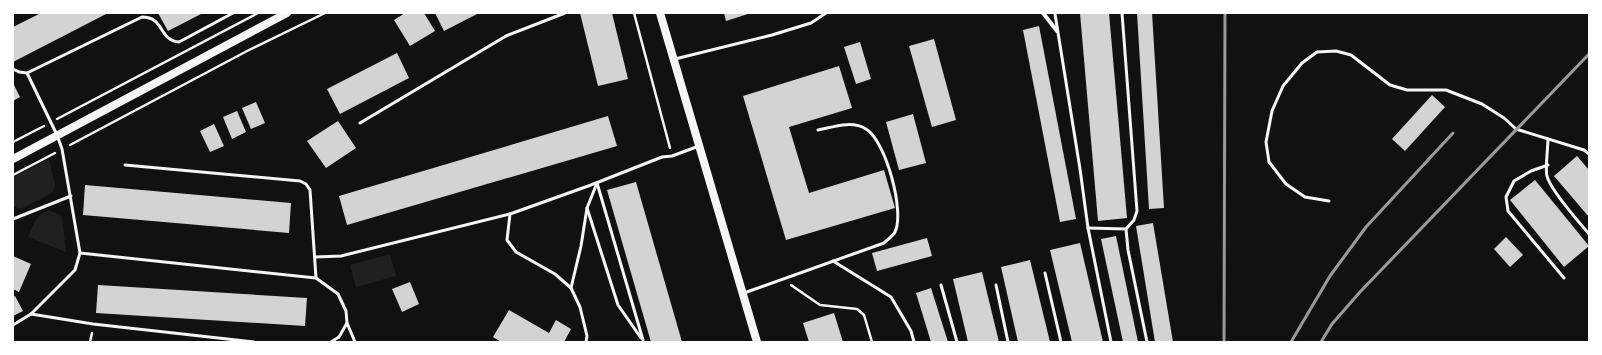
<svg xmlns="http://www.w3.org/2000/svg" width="1602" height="355" font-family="'PT Sans',sans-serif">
<rect width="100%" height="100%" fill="#111"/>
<g fill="#202020">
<polygon points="49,159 55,186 52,193 21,209 15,207 13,205 13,177"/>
<path d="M 49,210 L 62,216 L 66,252 L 28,237 C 33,225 36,215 49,210 Z"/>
<polygon points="390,254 396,276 356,287 350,265"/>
</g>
<g fill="#d3d3d3">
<polygon points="41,13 108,13 13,62 13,27"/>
<polygon points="158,13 203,13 168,31"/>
<polygon points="405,13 424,13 435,31 410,46 394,20"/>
<polygon points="435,13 479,13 444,31"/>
<polygon points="580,13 612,13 628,79 598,86"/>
<polygon points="724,13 751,13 726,21"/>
<polygon points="1080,13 1109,13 1127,218 1098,221"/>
<polygon points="1137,13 1152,13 1164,208 1149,209"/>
<polygon points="1039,26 1076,219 1060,222 1023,30"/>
<polygon points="934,39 956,120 932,127 909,46"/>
<polygon points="860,42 871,79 856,84 844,47"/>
<polygon points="397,53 409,78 340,114 327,89"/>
<polygon points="839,66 852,108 789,127 809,193 884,170 895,208 786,240 743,96"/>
<polygon points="13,83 20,97 13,101"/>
<polygon points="1432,95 1445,107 1405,151 1392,139"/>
<polygon points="256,102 265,123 251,129 242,108"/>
<polygon points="237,111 246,132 232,139 223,117"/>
<polygon points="913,114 926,163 899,170 886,122"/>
<polygon points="608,116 617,146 347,225 339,196"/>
<polygon points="338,121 356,148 326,168 307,141"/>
<polygon points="214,124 224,146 210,152 200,131"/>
<polygon points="1577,156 1589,170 1589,217 1554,176"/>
<polygon points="1535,180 1589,246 1564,267 1510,200"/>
<polygon points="636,182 682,342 651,342 607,190"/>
<polygon points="85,185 291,203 289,233 83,215"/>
<polygon points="1153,223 1173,342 1155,342 1136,226"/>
<polygon points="1116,236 1138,342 1123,342 1101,239"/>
<polygon points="1506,237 1523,255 1510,267 1494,249"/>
<polygon points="927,238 932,256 877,271 872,253"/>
<polygon points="1080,243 1103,342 1072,342 1050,250"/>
<polygon points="13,256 31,264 19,292 13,289"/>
<polygon points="1030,260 1050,342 1018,342 1001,267"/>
<polygon points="982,272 999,342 968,342 953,279"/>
<polygon points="410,282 419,304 402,312 392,289"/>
<polygon points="98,285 307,298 305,326 96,313"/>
<polygon points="931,288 948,342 931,342 916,293"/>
<polygon points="15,296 23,311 13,316 13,297"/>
<polygon points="509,310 549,333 556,320 571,329 564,342 501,342 493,337"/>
<polygon points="834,313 843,342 809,342 803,323"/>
</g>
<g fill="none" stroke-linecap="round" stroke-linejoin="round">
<g stroke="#f5f5f5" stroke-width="2.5">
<polyline points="634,13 670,148"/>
<polyline points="57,119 258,13"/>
<polyline points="13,142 44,126"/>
<polyline points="70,145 249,50 325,13"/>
<polyline points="13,175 55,153"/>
<polyline points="791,285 820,305 857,309 864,315 872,342"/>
<polyline points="90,342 92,333"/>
</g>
<g stroke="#f5f5f5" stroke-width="3">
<polyline points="1122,13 1137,211 1134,220 1126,229 1128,250 1147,342"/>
<polyline points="1055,14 1080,169 1088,228 1111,342"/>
<polyline points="675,59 772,35 811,23 826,13"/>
<polyline points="13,69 19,72 27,73 57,135 62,149 80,253 75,270 31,314 13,325"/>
<path d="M 27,73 L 142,17 C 165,17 158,40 179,42 L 233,13"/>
<polyline points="360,123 506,36 565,13"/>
<path d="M 1548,139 C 1548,147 1545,170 1547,176 C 1550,190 1579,222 1589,234"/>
<polyline points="125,165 300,181 306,184 310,190 316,278"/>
<polyline points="1548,165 1531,171 1514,181 1506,197 1508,211 1564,278"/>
<polyline points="597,183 643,340"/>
<polyline points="1329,201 1305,197 1286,184 1269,162 1266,142 1272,111 1283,86 1302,63 1317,52 1336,51 1351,55 1390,85 1407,90 1446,90 1482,104 1504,118 1516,129 1584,150 1589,154"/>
<polyline points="587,208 618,305 641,338"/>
<polyline points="13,219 71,196"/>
<polyline points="1088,228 1126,229"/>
<polyline points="80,253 316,278 338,294 346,311 347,323 339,337 331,342"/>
<polyline points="315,257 341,256 510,214"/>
<polyline points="833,261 891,297 911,331 914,342"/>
<polyline points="1045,273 1061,342"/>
<polyline points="941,285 957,342"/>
<polyline points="996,285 1008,342"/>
<polyline points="571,288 581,246 587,208 597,183"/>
<path d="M 744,293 L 884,243 C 887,240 893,236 895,232 C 905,212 886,141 866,129 C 852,120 833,127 818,130"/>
<polyline points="31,314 93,324 254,342"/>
<polyline points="347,323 355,342"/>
<polyline points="586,342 587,336 580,307 571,288 555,274 516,252 507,240 510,214 591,185 662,157 672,156 699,146"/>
</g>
<polyline stroke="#f5f5f5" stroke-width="4" points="1043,13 1057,31"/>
<g stroke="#f5f5f5" stroke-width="8">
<polyline points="660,13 757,342"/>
<polyline points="13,159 287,13"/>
</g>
<g stroke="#9a9a9a" stroke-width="3">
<polyline points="1224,342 1225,13"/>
<polyline points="1291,342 1330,276 1366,227 1453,133"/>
<polyline points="1321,342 1332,324 1360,292 1589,54"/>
</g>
</g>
<rect width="1602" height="355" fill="none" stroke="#ffffff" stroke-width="28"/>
</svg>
